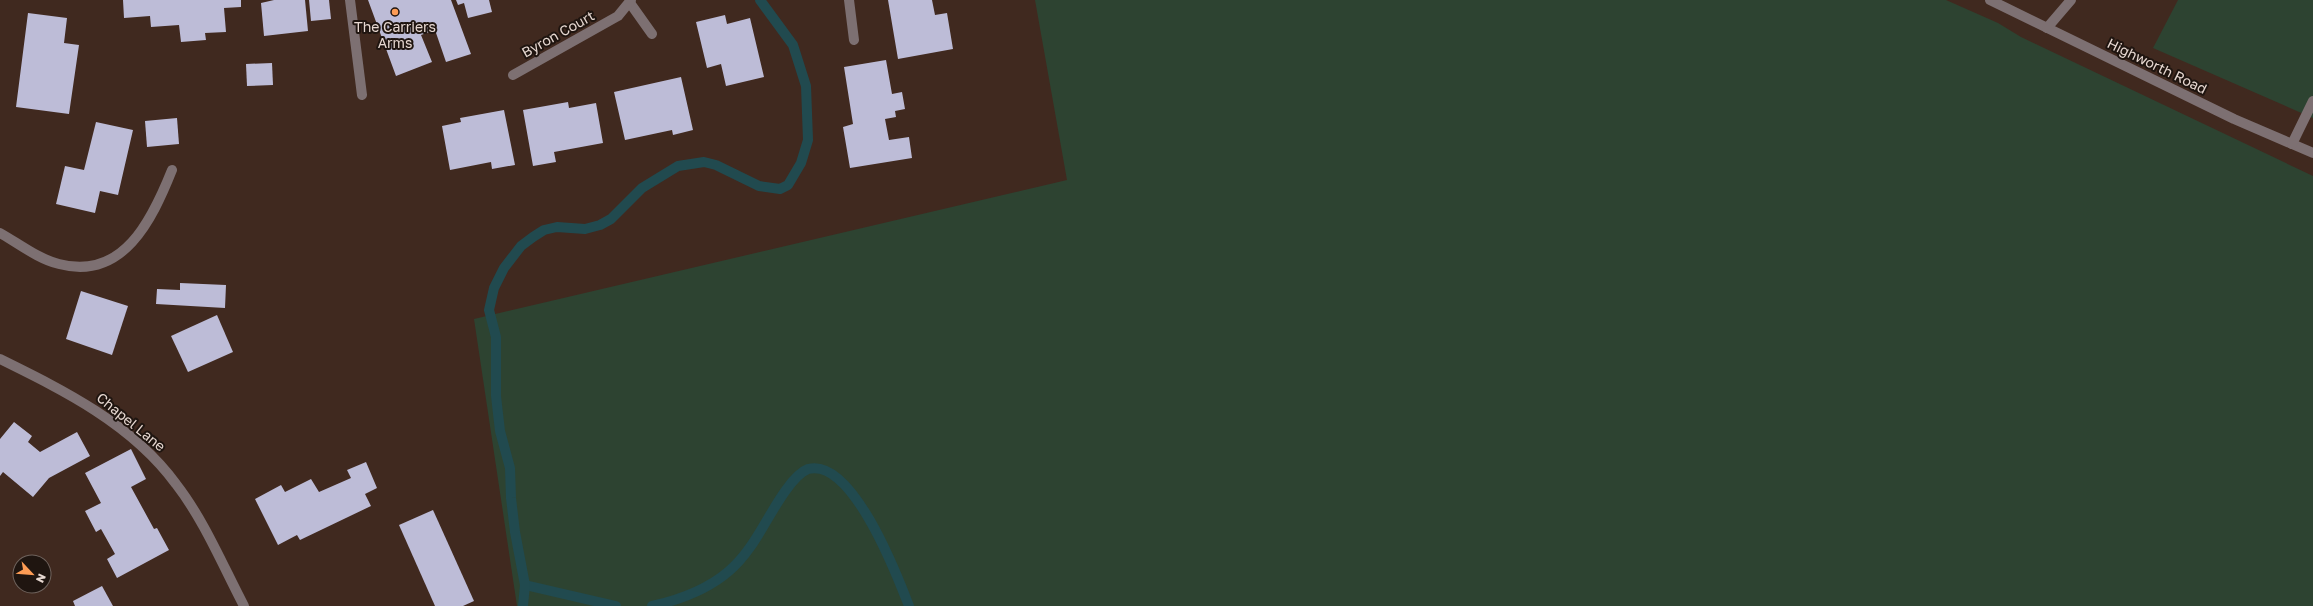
<svg xmlns="http://www.w3.org/2000/svg" width="2313" height="606" font-family="'Golos Text',sans-serif">
<rect width="100%" height="100%" fill="#40291f"/>
<g fill="#2d4331">
<polygon points="1035,0 1946,0 1998,23 2021,37 2313,176 2313,606 517,606 474,319 1067,180"/>
<polygon points="2178,0 2313,0 2313,118 2153,48"/>
</g>
<g fill="none" stroke-linecap="round" stroke-linejoin="round">
<g stroke="#214a4f" stroke-width="10">
<polyline points="525,585 616,606"/>
<polyline points="523,606 525,585 515,532 511,498 510,468 500,431 496,396 496,337 489,310 494,288 504,268 521,246 533,237 544,230 557,227 585,229 600,225 611,219 642,188 678,166 704,162 716,165 759,186 780,189 788,185 801,163 808,140 806,86 793,45 760,0"/>
<path d="M 652,606 C 679,600 707,590 729,571 C 754,550 767,516 786,490 C 791,483 800,472 808,469 C 852,457 897,575 909,606"/>
</g>
</g>
<g fill="#bdbcd7">
<polygon points="123,0 241,0 241,7 224,8 226,32 205,33 206,40 181,42 179,25 151,27 150,16 124,18"/>
<polygon points="274,0 305,0 308,31 264,36 261,3"/>
<polygon points="309,0 329,0 331,19 311,21"/>
<polygon points="368,0 451,0 471,54 446,62 435,30 421,35 432,62 396,76"/>
<polygon points="456,0 489,0 492,12 468,18 464,3 458,5"/>
<polygon points="888,0 932,0 935,15 947,13 953,49 898,59"/>
<polygon points="28,13 67,18 64,43 79,45 69,114 16,107"/>
<polygon points="725,15 727,24 750,18 764,77 726,86 721,64 707,68 696,22"/>
<polygon points="886,60 892,94 902,92 905,109 895,111 896,117 885,119 889,140 909,137 912,158 850,168 843,127 853,124 844,67"/>
<polygon points="272,63 273,85 247,86 246,64"/>
<polygon points="681,77 693,130 673,135 672,130 625,140 614,92"/>
<polygon points="568,102 569,108 596,103 603,143 554,152 556,162 533,166 523,110"/>
<polygon points="504,110 515,165 492,169 491,162 450,170 442,126 461,122 460,118"/>
<polygon points="177,118 179,144 147,147 145,121"/>
<polygon points="96,122 133,130 118,195 100,191 95,213 56,204 65,166 84,170"/>
<polygon points="180,283 226,285 225,308 156,304 157,289 180,290"/>
<polygon points="81,291 128,306 112,355 66,339"/>
<polygon points="217,315 233,352 188,372 171,336"/>
<polygon points="14,422 32,436 28,442 40,452 77,432 90,456 49,478 33,497 3,472 0,476 0,439"/>
<polygon points="131,449 146,479 131,487 154,529 157,528 169,550 117,578 107,559 115,554 101,529 96,532 85,511 101,503 85,473"/>
<polygon points="366,462 377,488 365,494 371,506 300,540 297,535 278,545 255,499 281,485 285,492 311,479 319,492 351,478 347,470"/>
<polygon points="433,510 474,601 463,606 435,606 399,525"/>
<polygon points="102,586 113,606 75,606 73,601"/>
</g>
<g fill="none" stroke-linecap="round" stroke-linejoin="round">
<g stroke="#7d7072" stroke-width="10">
<polyline points="350,0 362,95"/>
<polyline points="849,0 854,40"/>
<polyline points="1990,0 2234,119 2313,153"/>
<polyline points="630,3 652,34"/>
<polyline points="2047,28 2071,0"/>
<polyline points="513,75 618,16 631,0"/>
<polyline points="2292,144 2313,101"/>
<path d="M 0,233 C 18,243 38,259 59,264 C 123,281 152,220 172,170"/>
<path d="M 0,359 C 65,391 132,424 176,484 C 204,520 223,566 244,606"/>
</g>
</g>
<circle fill="#fd9c55" stroke="#1f1510" stroke-width="1.5" cx="395" cy="12" r="4"/>
<g text-anchor="middle" stroke-width="4" stroke-linejoin="round" paint-order="stroke">
<g font-size="14" fill="#e7d8d1" stroke="#1f1510">
<text x="395" y="32">The Carriers<tspan x="395" dy="16">Arms</tspan></text>
</g>
<g font-size="14" fill="#e7d8d1" stroke="#1f1510">
<text transform="translate(558 34) rotate(-29)" y="5">Byron Court</text>
<text transform="translate(2157 66) rotate(26)" y="5">Highworth Road</text>
<text transform="translate(131 422) rotate(39)" y="5">Chapel Lane</text>
</g>
</g>
<g transform="translate(32 574) rotate(116)"><circle r="19" fill="#1f1510" stroke="#6f635d"/>
<path d="M0-3L7 15L0 10L-7 15Z" fill="#fd9c55"/>
<text y="-6" font-size="11" font-weight="bold" text-anchor="middle" fill="#e7d8d1">N</text>
</g>
</svg>
